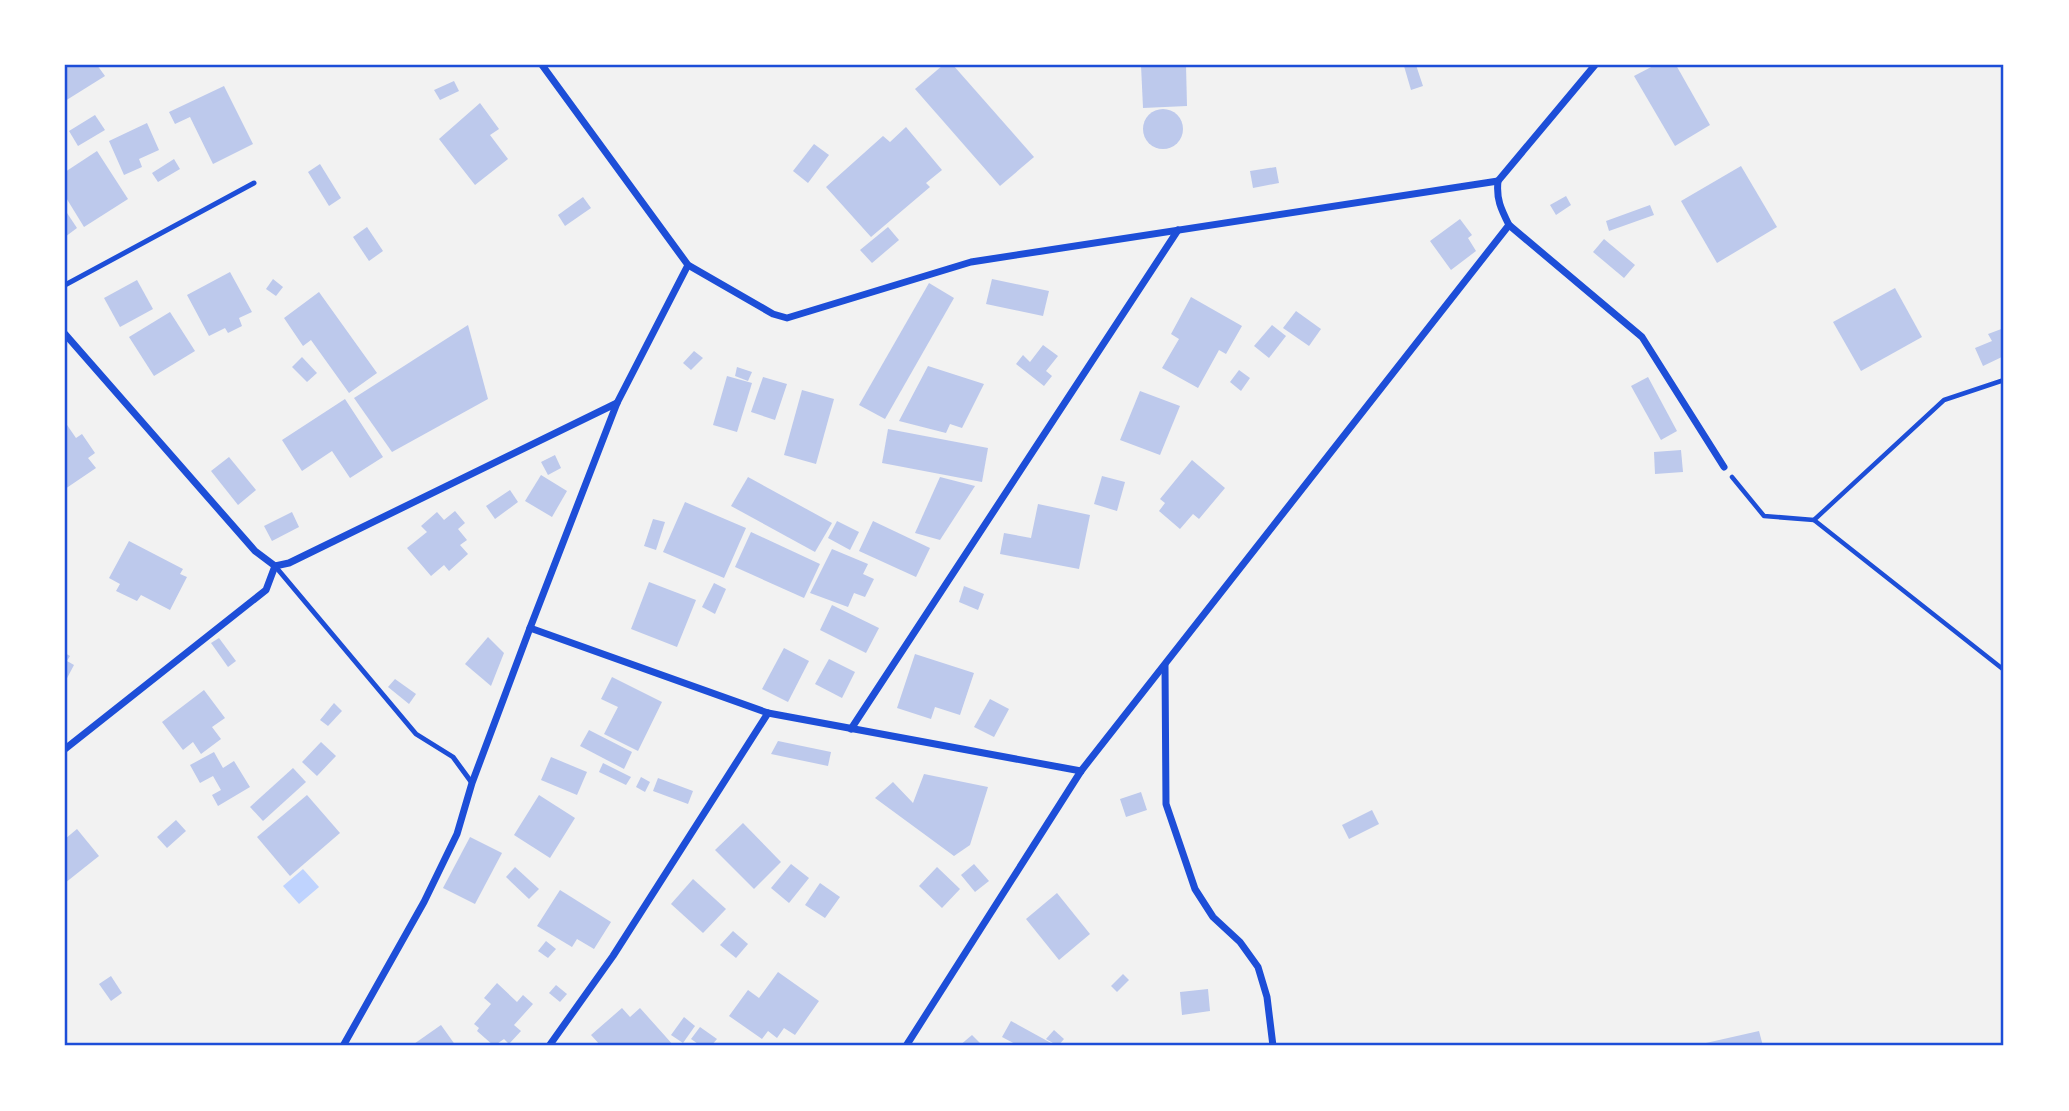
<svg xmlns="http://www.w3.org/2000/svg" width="2069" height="1111" font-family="'Fira Sans Condensed',sans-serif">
<rect width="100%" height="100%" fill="#f2f2f2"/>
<polygon fill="#bfd3fe" points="303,869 319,887 299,904 283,886"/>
<g fill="#bdc9ec">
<polygon points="65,65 97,65 105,76 65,101"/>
<polygon points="943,65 953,65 1034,157 1000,186 915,89"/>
<polygon points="1141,65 1186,65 1187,106 1143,108"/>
<polygon points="1416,65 1423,86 1411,90 1404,66"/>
<polygon points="1655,65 1676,65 1710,125 1675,146 1634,76"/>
<polygon points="454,81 459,91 440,100 434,90"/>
<polygon points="224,86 253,144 213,164 190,117 175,124 169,112"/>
<polygon points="480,103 499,129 490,135 508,159 475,185 439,139"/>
<circle cx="1163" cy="129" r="20"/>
<polygon points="95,115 105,130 78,146 69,131"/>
<polygon points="147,123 159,150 139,159 142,167 124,175 109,141"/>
<polygon points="906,127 942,170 926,183 930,187 871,237 826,187 883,136 890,142"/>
<polygon points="814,144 829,155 808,183 793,171"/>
<polygon points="97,151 128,199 84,227 65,196 65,172"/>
<polygon points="174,159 180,169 158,182 152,173"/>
<polygon points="320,164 341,198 329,206 308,172"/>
<polygon points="1741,166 1777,227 1717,263 1681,201"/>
<polygon points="1276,167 1279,183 1253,188 1250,171"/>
<polygon points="1566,196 1571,205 1556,215 1550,205"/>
<polygon points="583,197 591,208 565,226 558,215"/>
<polygon points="1650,205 1654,215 1609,231 1606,221"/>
<polygon points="65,210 77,228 65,237"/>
<polygon points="1460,219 1472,235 1468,238 1476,251 1451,270 1430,241"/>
<polygon points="367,227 383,251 369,261 353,237"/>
<polygon points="888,227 899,240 872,263 860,250"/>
<polygon points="1604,239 1635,265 1624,278 1593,252"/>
<polygon points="230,272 252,312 239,318 242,326 228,333 225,328 209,336 187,295"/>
<polygon points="273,279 283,287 276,296 266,289"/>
<polygon points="992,279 1049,291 1043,316 986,304"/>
<polygon points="137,280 153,309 120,327 104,298"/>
<polygon points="929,283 954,298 885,419 859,405"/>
<polygon points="1895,288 1922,337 1861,371 1833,322"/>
<polygon points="319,292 377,373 349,393 311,340 303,346 284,318"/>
<polygon points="1191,297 1242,326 1226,354 1219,350 1198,388 1162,368 1179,339 1171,334"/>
<polygon points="1296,311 1321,329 1309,346 1283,328"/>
<polygon points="170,312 195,351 154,376 129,337"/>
<polygon points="468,325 488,399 392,452 354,398"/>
<polygon points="1272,325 1286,336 1269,358 1254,346"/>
<polygon points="2004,328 2004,356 1983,366 1975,348 1992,341 1988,334"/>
<polygon points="1043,345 1058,356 1046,371 1052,376 1044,386 1016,364 1023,355 1030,362"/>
<polygon points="694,351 703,358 691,370 683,363"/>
<polygon points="302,357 317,373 307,382 292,367"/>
<polygon points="928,366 984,384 962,428 950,424 946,433 899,421"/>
<polygon points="737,367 752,372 748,381 735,376"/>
<polygon points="1239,370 1250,378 1241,391 1230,382"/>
<polygon points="727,376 752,383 737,432 713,425"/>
<polygon points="763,377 787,384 775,420 751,412"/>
<polygon points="1648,377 1677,431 1661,440 1631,386"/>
<polygon points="802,390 834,399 816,464 784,455"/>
<polygon points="1140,391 1180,406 1160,455 1120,440"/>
<polygon points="345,399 383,457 350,478 332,451 302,471 282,440"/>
<polygon points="65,422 76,438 82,434 95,453 88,458 96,468 65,489"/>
<polygon points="888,429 988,448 982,482 882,463"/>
<polygon points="1681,450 1683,472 1655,474 1654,452"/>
<polygon points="555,455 561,468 548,475 541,462"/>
<polygon points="229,457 256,490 238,505 211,471"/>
<polygon points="1192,460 1225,488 1199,519 1193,514 1180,529 1159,511 1165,503 1160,499"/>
<polygon points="541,475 567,491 552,517 525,501"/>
<polygon points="1102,476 1125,482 1117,511 1094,504"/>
<polygon points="748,477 832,523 815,552 731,506"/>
<polygon points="940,477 975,486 940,540 915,533"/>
<polygon points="510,490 518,502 495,519 486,506"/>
<polygon points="685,502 746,528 724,578 663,552"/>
<polygon points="1038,504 1090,515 1079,569 1000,554 1004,533 1031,538"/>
<polygon points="455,511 465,523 458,529 467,540 460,545 468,554 449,571 444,565 431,576 407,548 427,532 421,526 437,512 444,520"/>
<polygon points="292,512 299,527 272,541 264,526"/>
<polygon points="653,519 665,522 656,550 644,546"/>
<polygon points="837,521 859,532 850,550 828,538"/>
<polygon points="873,521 930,548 916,577 859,551"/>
<polygon points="751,532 820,564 804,598 735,567"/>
<polygon points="129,541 183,569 180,574 187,577 170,610 141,595 137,601 116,591 120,584 109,578"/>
<polygon points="832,549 868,564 863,574 874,579 865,597 854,593 848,607 810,593"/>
<polygon points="649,582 696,600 677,647 631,629"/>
<polygon points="714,583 726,589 715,614 702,607"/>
<polygon points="964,586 984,594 978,610 959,602"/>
<polygon points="832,605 879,628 866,653 820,630"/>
<polygon points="488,637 504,653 491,686 465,664"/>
<polygon points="219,638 236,661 228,667 211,643"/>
<polygon points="784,648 809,661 788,702 762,689"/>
<polygon points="65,653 70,656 67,661 74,665 65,682"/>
<polygon points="915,654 974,673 960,715 935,707 931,719 897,708"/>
<polygon points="829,659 855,672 842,698 815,684"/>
<polygon points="612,677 662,702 638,751 604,734 618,707 601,699"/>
<polygon points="395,679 416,694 409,704 388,687"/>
<polygon points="204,690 225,718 212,727 221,739 201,754 193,742 183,750 162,722"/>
<polygon points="990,699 1009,709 994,737 974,727"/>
<polygon points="334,703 342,711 328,726 320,720"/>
<polygon points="589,730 632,752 624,769 580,746"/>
<polygon points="778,741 831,752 828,766 771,754"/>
<polygon points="321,742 336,756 317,776 302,762"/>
<polygon points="214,752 223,768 234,761 250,787 218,806 212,795 221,790 213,776 200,783 190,765"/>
<polygon points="551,757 587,772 577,795 541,780"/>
<polygon points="603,763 631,777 626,785 599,772"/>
<polygon points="293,768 306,782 263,821 250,807"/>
<polygon points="924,774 988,787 970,845 954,856 875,798 893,782 913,803"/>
<polygon points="641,777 650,782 645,792 636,787"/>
<polygon points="658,778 693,791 688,804 653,791"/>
<polygon points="1141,792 1147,810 1126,817 1120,799"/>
<polygon points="307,795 340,833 290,876 257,837"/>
<polygon points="539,795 575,818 550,858 514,835"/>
<polygon points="1372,810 1379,824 1349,839 1342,825"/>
<polygon points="176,820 186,831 167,848 157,837"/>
<polygon points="743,823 781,862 754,889 715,850"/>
<polygon points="77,829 99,856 65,883 65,839"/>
<polygon points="470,837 502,853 475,904 443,888"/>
<polygon points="791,864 809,878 789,903 771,888"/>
<polygon points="974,864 989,881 975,892 961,875"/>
<polygon points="515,867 539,889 529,899 506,877"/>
<polygon points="937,867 960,889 942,908 919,886"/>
<polygon points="693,879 726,909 703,933 671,904"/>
<polygon points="820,883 840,897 825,918 805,905"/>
<polygon points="560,890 611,922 594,949 577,939 572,947 537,926"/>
<polygon points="1057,893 1090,934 1059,960 1026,919"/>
<polygon points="733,931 748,944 736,958 720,945"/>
<polygon points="546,941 556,949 548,958 538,951"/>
<polygon points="778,972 819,1001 795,1035 784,1028 777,1038 768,1031 762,1039 729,1016 748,990 759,998"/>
<polygon points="1123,974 1129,980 1117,992 1111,986"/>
<polygon points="111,976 122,993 111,1001 99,984"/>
<polygon points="497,983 517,1002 523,995 533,1004 514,1025 521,1031 509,1044 504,1039 494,1046 477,1031 479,1028 474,1024 491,1004 484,998"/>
<polygon points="556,985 567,994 560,1002 549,993"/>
<polygon points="1208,989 1210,1011 1182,1015 1180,992"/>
<polygon points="622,1008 630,1017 640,1008 674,1046 601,1046 591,1035"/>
<polygon points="684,1017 695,1026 683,1043 671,1035"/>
<polygon points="1011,1021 1051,1043 1049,1046 1019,1046 1002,1037"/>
<polygon points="441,1025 456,1046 411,1046"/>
<polygon points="700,1027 717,1039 711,1046 701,1046 691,1039"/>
<polygon points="1054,1030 1064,1039 1058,1046 1046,1039"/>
<polygon points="1759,1031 1763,1046 1697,1046 1697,1045"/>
<polygon points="972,1035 983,1046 959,1046"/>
</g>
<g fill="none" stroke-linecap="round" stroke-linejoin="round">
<g stroke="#1d4ed8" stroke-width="4.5">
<polyline points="2004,380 1944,400 1814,520 2004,670"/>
<polyline points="1732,477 1764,516 1814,520"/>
</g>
<g stroke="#1d4ed8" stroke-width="5">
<polyline points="65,285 254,183"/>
<polyline points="275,566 416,734 453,757 472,783"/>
</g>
<g stroke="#1d4ed8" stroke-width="7">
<polyline points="542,65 688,265 773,314 787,318 971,262 1498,181"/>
<path d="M 1595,65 L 1498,181 C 1496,199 1501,209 1509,225 L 1642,337 L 1724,467"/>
<polyline points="65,334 255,551 275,566 289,563 617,403"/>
<polyline points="530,628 768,713 1081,771"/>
<polyline points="1165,665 1166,804 1195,889 1213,917 1240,942 1258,967 1267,997 1273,1046"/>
<polyline points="851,729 1178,230"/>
<polyline points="65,749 266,590 275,566"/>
<polyline points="343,1046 424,902 457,834 472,783 530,628 617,403 688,265"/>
<polyline points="549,1046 613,956 768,713"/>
<polyline points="906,1046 1081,771 1509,225"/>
</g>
</g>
<rect width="2069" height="1111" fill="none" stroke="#ffffff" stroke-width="133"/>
<rect x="66" y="66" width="1936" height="978" fill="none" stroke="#1d4ed8" stroke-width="2.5"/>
</svg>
